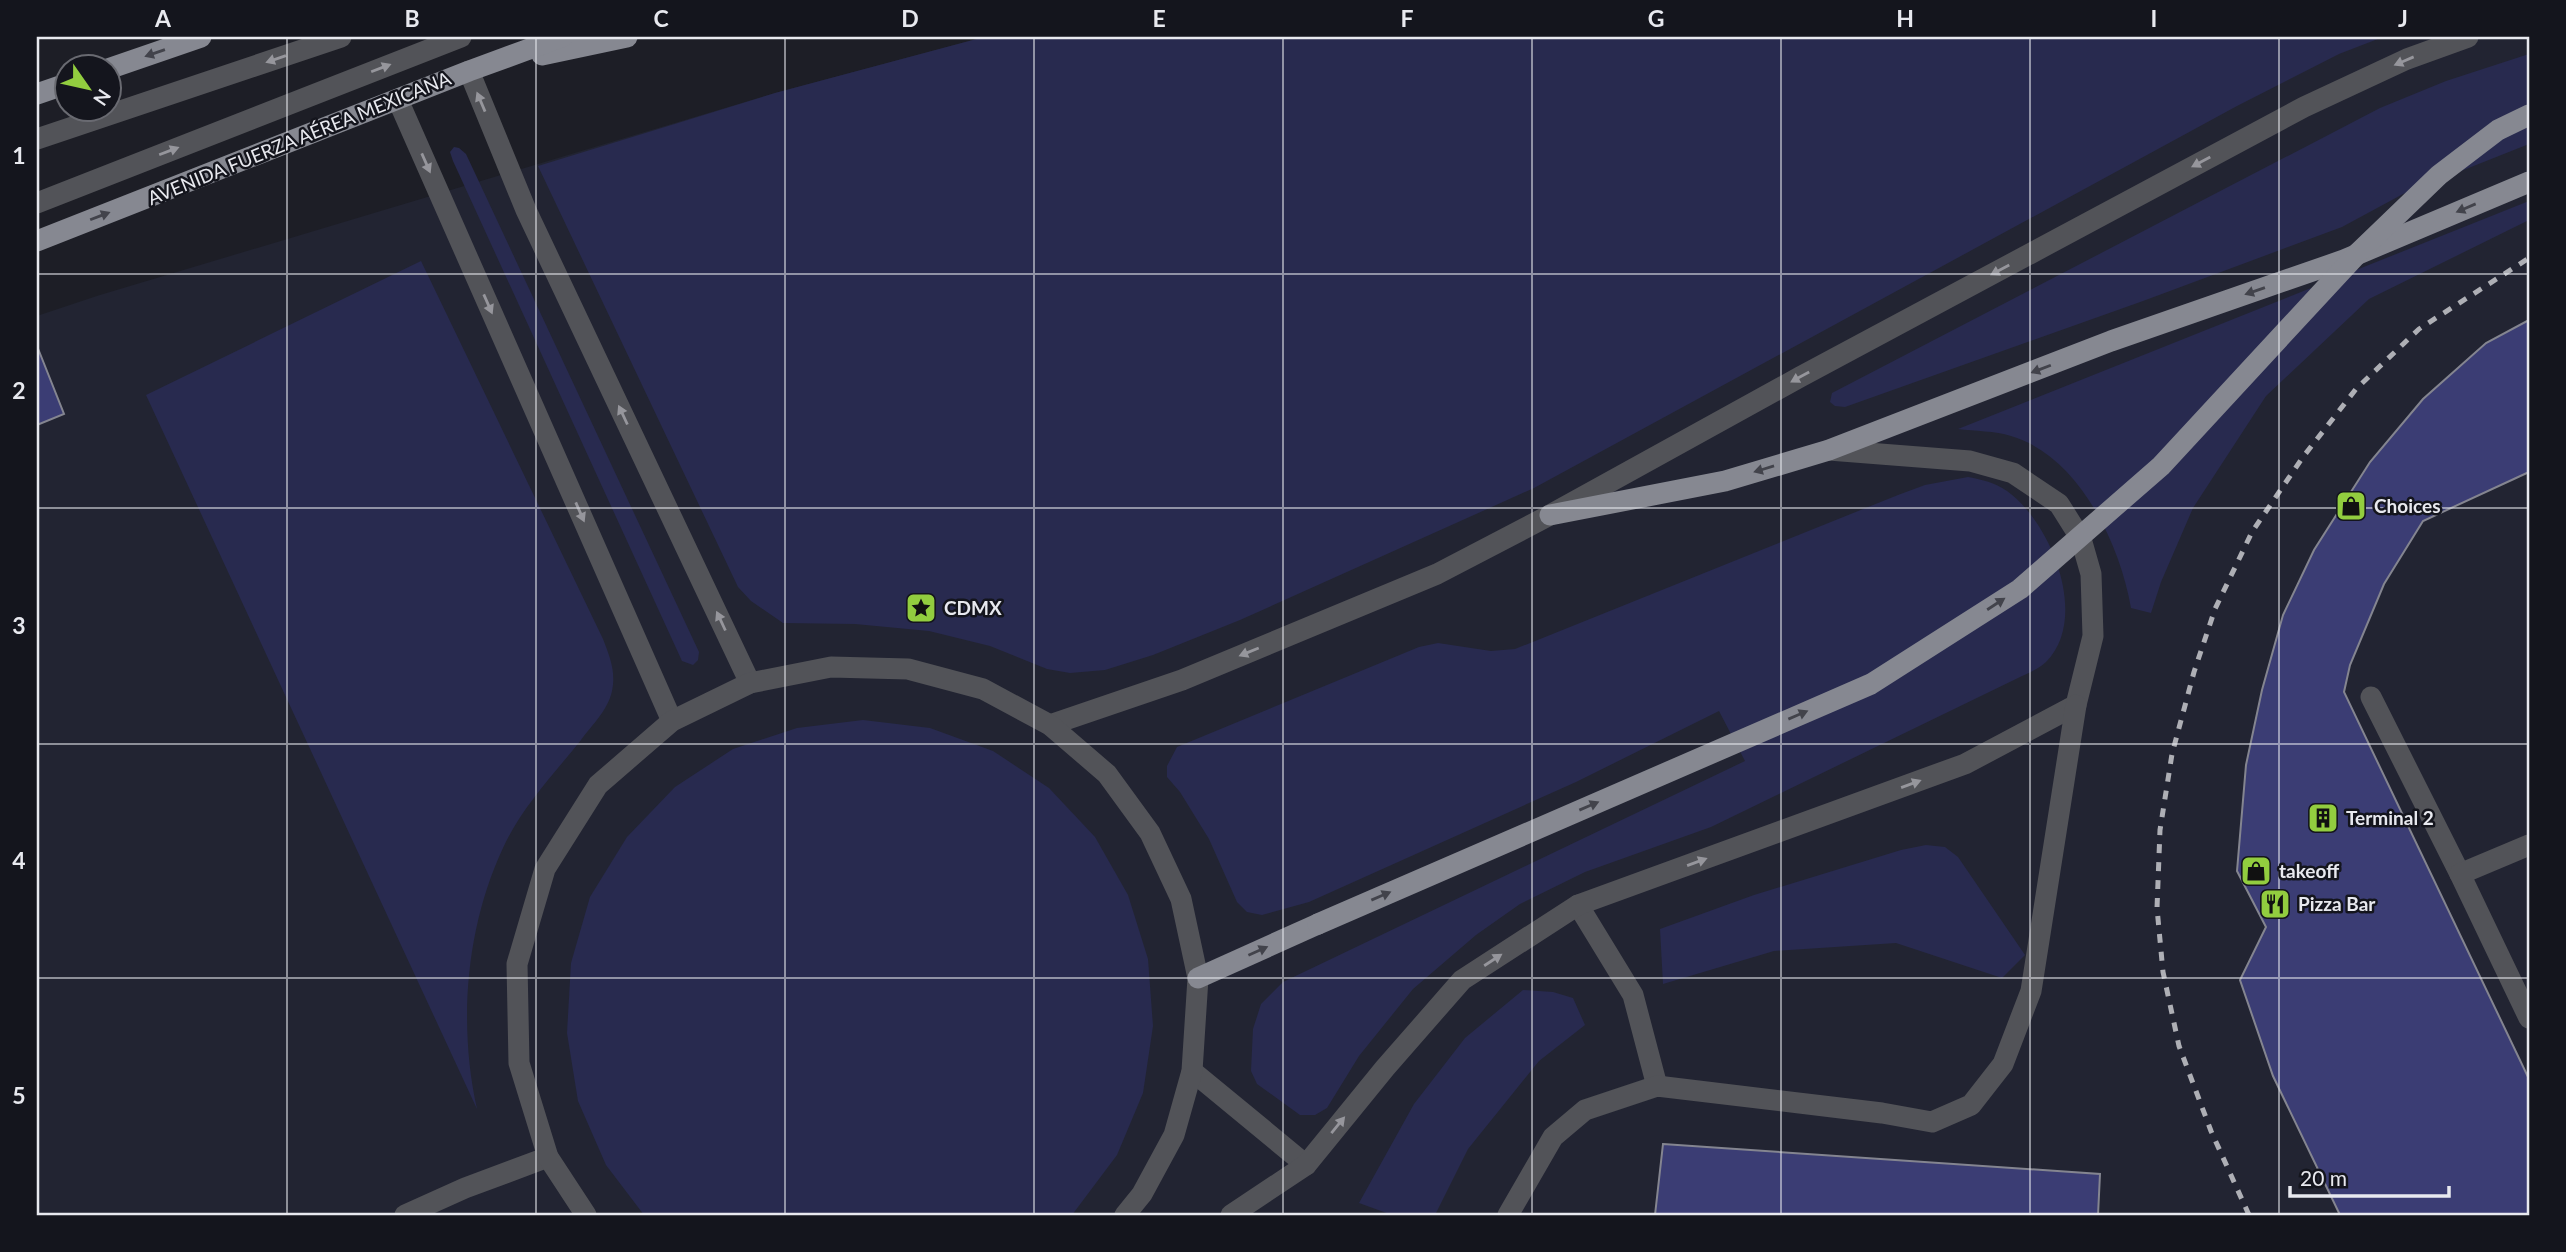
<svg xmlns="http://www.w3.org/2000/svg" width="2566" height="1252" font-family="Lato,sans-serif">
<rect width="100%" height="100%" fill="#1d1e26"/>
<polygon fill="#222432" points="984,37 2529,37 2529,1215 37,1215 37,316 100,295 775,93"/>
<g fill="#282a4f">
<polygon points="984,37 2383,37 2339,54 2237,106 1534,488 1240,620 1153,655 1105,670 1070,673 1047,669 990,646 929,631 855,624 783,623 751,601 738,587 538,166 775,93"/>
<polygon points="2529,54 2529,144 2403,194 2342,227 2143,301 1845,407 1835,406 1830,402 1832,393 2380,108 2446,81"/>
<polygon points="454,147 459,148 466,154 699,652 698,660 693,665 682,661 453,161 450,152"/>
<path d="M 2529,201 L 2529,220 L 2369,299 L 2266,396 L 2193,508 L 2161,582 L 2151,613 L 2131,608 C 2120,544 2079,456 2011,436 C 1995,431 1975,431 1958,429 Z"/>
<path d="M 421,261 L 603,639 C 610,657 616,672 612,691 C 608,710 592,725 581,740 C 554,774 521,808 503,848 C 466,927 458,1024 477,1109 L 146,395 Z"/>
<path d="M 1968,477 C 1983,480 1994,482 2007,491 C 2051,522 2090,618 2046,662 C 2039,669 2026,674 2018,678 L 1711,827 L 1585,872 L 1520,904 L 1476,935 L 1413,989 L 1359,1056 L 1327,1108 L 1315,1115 L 1300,1115 L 1257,1084 L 1251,1071 L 1253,1029 L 1261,1004 L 1283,982 L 1745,761 L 1719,711 L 1576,782 L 1309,902 L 1262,915 L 1247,912 L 1237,902 L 1209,839 L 1180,792 L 1167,777 L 1167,766 L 1177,747 L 1419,647 L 1438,643 L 1491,651 L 1515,649 L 1898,495 L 1925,485 Z"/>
<polygon points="863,720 930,728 993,751 1049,788 1095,837 1128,895 1148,959 1153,1026 1143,1093 1117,1155 1072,1215 644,1215 606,1165 578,1101 567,1033 571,963 590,897 627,837 675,787 733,749 797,728"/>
<polygon points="1926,845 1945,847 1958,857 2025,955 2002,978 1896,943 1774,951 1663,984 1660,929 1754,895 1901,850"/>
<polygon points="1523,990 1553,992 1573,998 1585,1025 1539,1061 1468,1149 1435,1215 1392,1215 1359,1203 1414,1104 1465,1038"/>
</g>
<g fill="#3b3d74" stroke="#848590" stroke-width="2">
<polygon points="2529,320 2529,472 2423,521 2384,584 2350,665 2344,692 2529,1079 2529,1215 2340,1215 2273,1076 2240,980 2266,927 2237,871 2246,765 2262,690 2283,615 2314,550 2370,462 2423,399 2486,343"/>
<polygon points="37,346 64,414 37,425"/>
<polygon points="1663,1144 2100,1174 2098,1215 1655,1215"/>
</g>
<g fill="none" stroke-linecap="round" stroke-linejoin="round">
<g stroke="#525358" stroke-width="21">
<polyline points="469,71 526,210 750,683"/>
<polyline points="398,100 672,721"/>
<polyline points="37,139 341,37"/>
<polyline points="37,203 461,37"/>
<polyline points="2371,697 2460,874"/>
<polyline points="1050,725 1182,680 1437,574 1550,515 1800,377 2304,107 2407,59 2468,37"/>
<polyline points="2529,845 2460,874 2529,1018"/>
<polyline points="1578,905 1633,995 1657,1086"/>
<polyline points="1192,1071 1306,1165"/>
<polyline points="405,1215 465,1188 548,1157"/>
<polyline points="586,1215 548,1157 519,1063 517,964 545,869 598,785 672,721 750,683 831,667 908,669 983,689 1050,725 1107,774 1150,833 1181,899 1198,978 1192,1071 1174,1135 1142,1194 1125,1215"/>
<polyline points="1231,1215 1306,1165 1385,1068 1462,980 1578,905 1965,764 2076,705 2093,636 2091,574 2081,539 2059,504 2013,473 1970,461 1829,450"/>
<polyline points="1508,1215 1553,1137 1585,1110 1657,1086 1882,1113 1932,1122 1971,1105 2003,1064 2031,991 2076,705"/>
</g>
<g stroke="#868891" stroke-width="21">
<polyline points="542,55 627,37"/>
<polyline points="108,69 201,37"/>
<polyline points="37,94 66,84"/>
<polyline points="37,241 469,71 562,37"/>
<polyline points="1550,515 1725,481 1829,450 2111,341 2344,260 2529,182"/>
<polyline points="1198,978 1318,924"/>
</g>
<polyline stroke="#aeafb5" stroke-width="5" stroke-dasharray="9 9" stroke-linecap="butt" points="2249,1215 2211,1131 2179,1046 2163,972 2157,908 2160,830 2172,754 2194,672 2215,609 2252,532 2303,457 2356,389 2419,329 2529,258"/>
<polyline stroke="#868891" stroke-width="21" points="1318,924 1871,684 2020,589 2161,466 2359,252 2439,175 2498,130 2529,115"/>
</g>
<defs><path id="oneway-solid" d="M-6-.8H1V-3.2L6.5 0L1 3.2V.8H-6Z" transform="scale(1.75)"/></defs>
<g fill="#42434b">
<use href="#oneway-solid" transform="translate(155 53) rotate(161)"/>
<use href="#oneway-solid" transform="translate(2466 208) rotate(157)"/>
<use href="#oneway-solid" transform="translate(100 216) rotate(-21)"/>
<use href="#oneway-solid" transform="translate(2255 291) rotate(161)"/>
<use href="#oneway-solid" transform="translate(2041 369) rotate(159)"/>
<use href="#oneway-solid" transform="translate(1764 469) rotate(163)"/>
<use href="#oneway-solid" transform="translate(1996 604) rotate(-33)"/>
<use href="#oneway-solid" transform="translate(1798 715) rotate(-23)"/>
<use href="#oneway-solid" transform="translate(1589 806) rotate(-23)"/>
<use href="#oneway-solid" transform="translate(1381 896) rotate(-23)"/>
<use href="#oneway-solid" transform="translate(1258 951) rotate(-24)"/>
</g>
<g fill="#96969c">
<use href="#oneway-solid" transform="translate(276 59) rotate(161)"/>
<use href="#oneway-solid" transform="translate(2404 61) rotate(157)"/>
<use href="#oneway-solid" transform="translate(381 68) rotate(-21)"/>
<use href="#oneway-solid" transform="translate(481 102) rotate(-113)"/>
<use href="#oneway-solid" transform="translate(169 151) rotate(-21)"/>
<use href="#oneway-solid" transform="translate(2201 162) rotate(152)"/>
<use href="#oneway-solid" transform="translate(426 163) rotate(66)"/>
<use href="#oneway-solid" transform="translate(2000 270) rotate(152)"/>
<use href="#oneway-solid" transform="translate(488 304) rotate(66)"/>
<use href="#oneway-solid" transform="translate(1800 377) rotate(151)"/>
<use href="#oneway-solid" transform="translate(623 415) rotate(-115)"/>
<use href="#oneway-solid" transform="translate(580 512) rotate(66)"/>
<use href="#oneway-solid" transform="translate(721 621) rotate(-115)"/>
<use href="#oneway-solid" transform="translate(1249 652) rotate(158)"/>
<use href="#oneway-solid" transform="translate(1911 784) rotate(-20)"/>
<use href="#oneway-solid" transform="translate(1697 862) rotate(-20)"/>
<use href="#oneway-solid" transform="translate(1493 960) rotate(-33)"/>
<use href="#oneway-solid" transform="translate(1338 1125) rotate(-51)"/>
</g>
<path fill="none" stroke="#e8e9ef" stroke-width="2" stroke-opacity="0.55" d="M 287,37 L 287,1215M 536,37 L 536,1215M 785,37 L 785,1215M 1034,37 L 1034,1215M 1283,37 L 1283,1215M 1532,37 L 1532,1215M 1781,37 L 1781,1215M 2030,37 L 2030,1215M 2279,37 L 2279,1215M 37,274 L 2529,274M 37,508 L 2529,508M 37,744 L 2529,744M 37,978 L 2529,978"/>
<defs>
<g id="shop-square" transform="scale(1.575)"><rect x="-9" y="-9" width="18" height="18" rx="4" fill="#92cd3f" stroke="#14151d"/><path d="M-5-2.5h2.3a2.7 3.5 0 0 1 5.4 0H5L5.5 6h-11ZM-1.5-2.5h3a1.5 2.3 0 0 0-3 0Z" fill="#111"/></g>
<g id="sight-square" transform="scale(1.575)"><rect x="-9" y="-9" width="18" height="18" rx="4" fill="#92cd3f" stroke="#14151d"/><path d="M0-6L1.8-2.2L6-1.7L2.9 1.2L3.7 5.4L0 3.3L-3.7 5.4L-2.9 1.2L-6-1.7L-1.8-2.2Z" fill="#111"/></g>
<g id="building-square" transform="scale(1.575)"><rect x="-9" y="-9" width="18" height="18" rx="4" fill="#92cd3f" stroke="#14151d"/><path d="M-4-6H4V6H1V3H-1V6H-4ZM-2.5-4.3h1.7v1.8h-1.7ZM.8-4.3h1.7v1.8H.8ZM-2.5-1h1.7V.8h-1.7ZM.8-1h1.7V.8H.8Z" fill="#111"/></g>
<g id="restaurant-square" transform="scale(1.575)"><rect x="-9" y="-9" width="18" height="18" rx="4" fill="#92cd3f" stroke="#14151d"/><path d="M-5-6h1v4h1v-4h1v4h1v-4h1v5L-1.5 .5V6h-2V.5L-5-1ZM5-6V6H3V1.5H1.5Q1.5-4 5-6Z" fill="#111"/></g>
</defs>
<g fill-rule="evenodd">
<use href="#shop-square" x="2351" y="506"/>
<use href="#sight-square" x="921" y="608"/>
<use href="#building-square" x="2323" y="818"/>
<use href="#shop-square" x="2256" y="871"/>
<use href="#restaurant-square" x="2275" y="904"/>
</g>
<g text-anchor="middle" stroke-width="5" stroke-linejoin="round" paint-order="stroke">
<g font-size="19" fill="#e8e9ef" stroke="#14151d">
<text transform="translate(299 138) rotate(-22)" y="7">AVENIDA FUERZA AÉREA MEXICANA</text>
</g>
<g font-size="19" font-weight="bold" fill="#e8e9ef" stroke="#14151d" text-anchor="start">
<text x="2374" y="513">Choices</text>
<text x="944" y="615">CDMX</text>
<text x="2346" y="825">Terminal 2</text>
<text x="2279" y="878">takeoff</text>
<text x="2298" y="911">Pizza Bar</text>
</g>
</g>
<rect width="2566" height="1252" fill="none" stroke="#14151d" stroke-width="77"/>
<g transform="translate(88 88) rotate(124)"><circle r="33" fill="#14151d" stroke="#696a71" stroke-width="2"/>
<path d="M0-5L12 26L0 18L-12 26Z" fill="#92cd3f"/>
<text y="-10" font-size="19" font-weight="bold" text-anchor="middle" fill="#e8e9ef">N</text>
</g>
<path d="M2290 1186v10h159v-10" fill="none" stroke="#e8e9ef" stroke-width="3.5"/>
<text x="2300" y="1186" font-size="21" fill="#e8e9ef" stroke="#14151d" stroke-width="5" paint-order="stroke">20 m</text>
<rect x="38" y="38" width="2490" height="1176" fill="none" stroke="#e8e9ef" stroke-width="2.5"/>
<g font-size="23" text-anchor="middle" font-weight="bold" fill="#e8e9ef">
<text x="163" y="27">A</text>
<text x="412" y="27">B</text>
<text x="661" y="27">C</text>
<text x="910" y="27">D</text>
<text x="1159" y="27">E</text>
<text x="1407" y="27">F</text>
<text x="1656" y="27">G</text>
<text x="1905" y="27">H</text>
<text x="2154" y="27">I</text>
<text x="2403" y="27">J</text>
<text x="19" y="164">1</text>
<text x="19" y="399">2</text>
<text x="19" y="634">3</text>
<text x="19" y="869">4</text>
<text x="19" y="1104">5</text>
</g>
</svg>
